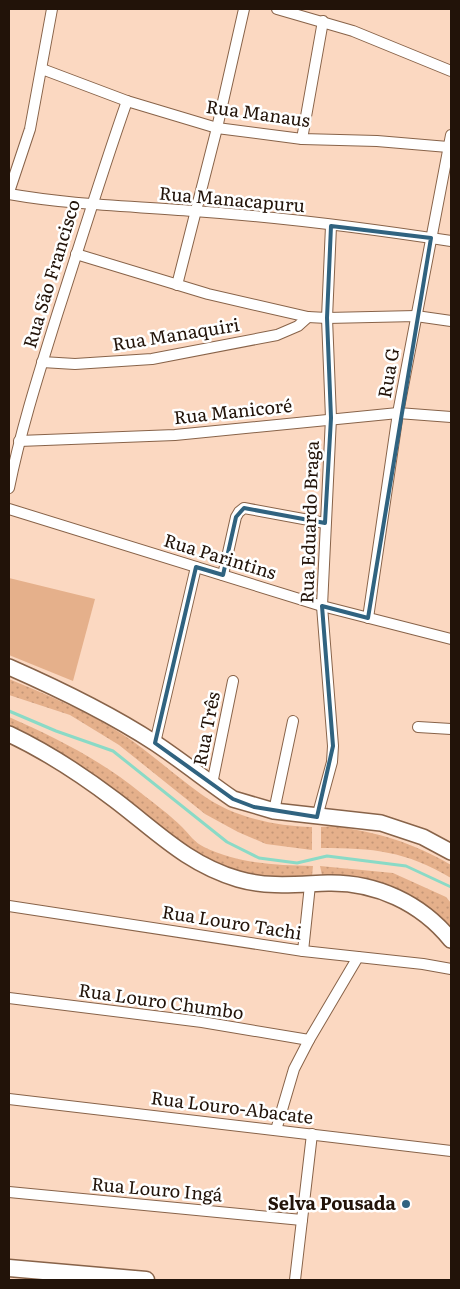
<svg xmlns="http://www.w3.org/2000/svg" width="460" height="1289" font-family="Literata,serif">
<defs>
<pattern id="grass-dots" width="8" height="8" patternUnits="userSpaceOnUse" patternTransform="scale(1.25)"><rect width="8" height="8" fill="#e5b08b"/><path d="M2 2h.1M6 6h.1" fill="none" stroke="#c49677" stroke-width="1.8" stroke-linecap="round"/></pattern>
</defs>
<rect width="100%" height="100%" fill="#fbd8c1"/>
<g fill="url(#grass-dots)">
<path d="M 9,679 C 47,695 87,711 122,734 C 150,752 174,775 201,794 C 232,817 274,826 312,827 L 312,850 L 266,844 L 238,832 L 205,814 L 119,745 L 70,715 L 9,695 Z"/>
<path d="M 9,717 C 55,737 102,761 141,793 C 155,804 170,815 182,827 C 190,835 194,842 204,847 C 239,864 275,865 313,866 L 312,876 L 275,878 L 251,876 L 204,862 L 9,728 Z"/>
<path d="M 334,826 C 379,833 412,842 451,865 L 451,878 C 406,851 373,848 321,848 L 321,827 Z"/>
<polygon points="320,866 393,873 446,897 451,903 451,935 394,892 353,877 322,875"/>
</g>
<polygon fill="#e5b08b" points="9,578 95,599 73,681 9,655"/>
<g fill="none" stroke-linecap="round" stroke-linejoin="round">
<polyline stroke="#8adac6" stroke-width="3" points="9,711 56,731 113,751 227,842 259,858 297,863 327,856 406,866 451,887"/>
<g stroke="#886349" stroke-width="12">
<g id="street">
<polyline points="277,9 353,31 451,71"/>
<polyline points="42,69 127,101 217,128 302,139 377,141 448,147"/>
<polyline points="302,139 323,21"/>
<polyline points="9,192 30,129 52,9"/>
<path d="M 9,194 C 71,205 132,206 194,211 C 280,217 366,228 451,241"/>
<polyline points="76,254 208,294 308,317 327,318 416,316 451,321"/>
<polyline points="177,285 217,128 244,9"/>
<polyline points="42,362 75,364 152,359 277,335 298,326 308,317"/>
<polyline points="19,441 175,435 398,413 451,417"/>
<path d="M 9,488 C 21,429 39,373 57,315 C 80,244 102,172 127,101"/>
<polyline points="9,509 322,606 451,639"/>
<polyline points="223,575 236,517 239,512 244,508 325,523"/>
<polyline points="368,618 398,413 451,135"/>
<polyline points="418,727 451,729"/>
<polyline points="155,743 196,567"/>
<polyline points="212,784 233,681"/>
<polyline points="274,811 293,721"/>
<polyline points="317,817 332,762 333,746 322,606 331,418 327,318 331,226"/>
<polyline points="9,906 303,951 423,964 451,969"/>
<polyline points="303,951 310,885"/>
<polyline points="9,998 202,1022 309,1040"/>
<polyline points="9,1099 451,1151"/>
<polyline points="276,1130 294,1069 309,1040 358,957"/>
<polyline points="9,1192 302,1220"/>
<polyline points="295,1280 312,1134"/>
</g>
</g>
<g stroke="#886349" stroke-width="18">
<g id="secondary">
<path d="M 9,667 C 59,689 109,713 155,743 C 182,761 207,781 233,799 L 274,811 L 381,823 L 423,837 L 451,852"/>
<path d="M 9,734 C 47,752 82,775 115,800 C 156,831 187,864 238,879 C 269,888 298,884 328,883 C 376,882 421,903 451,940"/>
</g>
</g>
<g stroke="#886349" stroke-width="19">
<polyline id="primary" points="9,1268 146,1280"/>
</g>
<use href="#street" stroke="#fff" stroke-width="10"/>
<use href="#secondary" stroke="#fff" stroke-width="15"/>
<use href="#primary" stroke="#fff" stroke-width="16"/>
</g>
<path fill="none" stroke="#306380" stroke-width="4" stroke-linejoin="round" d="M 331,226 L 431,238 L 368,618 L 322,606 L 333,746 L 317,817 L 254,807 L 233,799 L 155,743 L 196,567 L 223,575 L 236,517 L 244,508 L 325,523 L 331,418 L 327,318 Z"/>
<circle fill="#306380" stroke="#fff" stroke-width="2" cx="406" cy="1204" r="5"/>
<g text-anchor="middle" stroke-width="5" stroke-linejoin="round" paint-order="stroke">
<g font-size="18" fill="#221309" stroke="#fff">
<text transform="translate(258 114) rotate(8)" y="6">Rua Manaus</text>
<text transform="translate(232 200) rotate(5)" y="6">Rua Manacapuru</text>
<text transform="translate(52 274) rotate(-73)" y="6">Rua São Francisco</text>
<text transform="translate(176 335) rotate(-9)" y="6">Rua Manaquiri</text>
<text transform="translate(389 373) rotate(-80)" y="6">Rua G</text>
<text transform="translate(233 412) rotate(-6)" y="6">Rua Manicoré</text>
<text transform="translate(310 522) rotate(-88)" y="6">Rua Eduardo Braga</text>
<text transform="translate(220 557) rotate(17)" y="6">Rua Parintins</text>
<text transform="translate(207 729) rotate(-79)" y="6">Rua Três</text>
<text transform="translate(232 923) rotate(9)" y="6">Rua Louro Tachi</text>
<text transform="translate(161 1002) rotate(8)" y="6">Rua Louro Chumbo</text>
<text transform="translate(232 1108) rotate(7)" y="6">Rua Louro-Abacate</text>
<text transform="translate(157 1190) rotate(5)" y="6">Rua Louro Ingá</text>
</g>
<g font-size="18" font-weight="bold" fill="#221309" stroke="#fff" text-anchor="end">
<text x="396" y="1210">Selva Pousada</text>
</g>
</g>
<rect width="460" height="1289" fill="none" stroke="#221309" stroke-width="20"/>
</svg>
